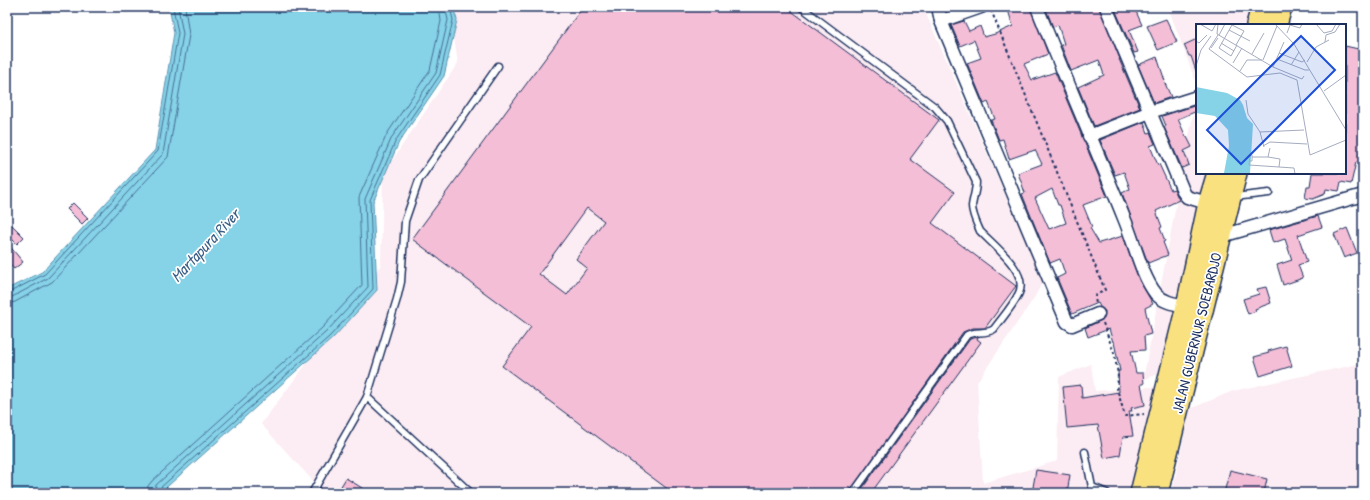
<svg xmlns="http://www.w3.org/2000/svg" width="1370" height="500" font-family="'Patrick Hand',sans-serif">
<rect width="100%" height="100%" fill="#fff"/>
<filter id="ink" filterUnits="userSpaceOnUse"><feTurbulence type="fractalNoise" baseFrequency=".025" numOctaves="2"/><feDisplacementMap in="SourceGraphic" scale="8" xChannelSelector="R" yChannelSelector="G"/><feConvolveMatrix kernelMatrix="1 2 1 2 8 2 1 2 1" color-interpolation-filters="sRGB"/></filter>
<g filter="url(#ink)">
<g fill="#fcecf3">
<polygon points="449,7 923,7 1043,281 1034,298 977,382 983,483 1057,461 1059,377 1091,364 1095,391 1164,386 1138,493 324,493 261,424 381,265 383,174 458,63"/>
<polygon points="1168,7 1253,7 1249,25 1197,25 1197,85"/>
<polygon points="1197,94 1197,173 1214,173 1166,371 1143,380"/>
<polygon points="1363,363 1363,493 1172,493 1190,409 1233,391"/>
</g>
<polygon fill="#86d2e7" stroke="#5b91b0" points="169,7 453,7 457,20 444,76 399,142 373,202 377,290 333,338 160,493 7,493 7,289 42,272 155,150 174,33"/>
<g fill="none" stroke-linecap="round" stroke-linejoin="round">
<g stroke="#467095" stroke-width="1">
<polyline points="7,293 10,292 45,274 158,151 178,33 173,7"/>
<polyline points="7,298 12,297 48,278 163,154 183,34 178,7"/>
<polyline points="7,304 15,302 52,282 168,157 189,35 185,7"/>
<polyline points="147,493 148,486 152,481 322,328 362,285 359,197 387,134 430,70 441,21 439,7"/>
<polyline points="153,493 156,485 326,332 368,287 365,199 392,137 436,73 448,20 445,7"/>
<polyline points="158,493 160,488 330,336 373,289 370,200 396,140 440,75 453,20 450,7"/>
</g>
</g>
<g fill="#f4bed7" stroke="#1b2f5e" fill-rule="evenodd">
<path d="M 583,7 L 786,7 L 939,120 L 910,159 L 955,192 L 932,223 L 1016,286 L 985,328 L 973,328 L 963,332 L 849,493 L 673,493 L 502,366 L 531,327 L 412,239 ZM 587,208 L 604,221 L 576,259 L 587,268 L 567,295 L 539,274 Z"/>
<path d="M 1007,7 L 1030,7 L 1048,54 L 1024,64 L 1032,80 L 1055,72 L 1107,196 L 1083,205 L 1092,227 L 1090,228 L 1099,243 L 1123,236 L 1139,280 L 1153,304 L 1145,308 L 1151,334 L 1144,336 L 1145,350 L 1131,351 L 1136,373 L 1143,373 L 1144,384 L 1141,384 L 1145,405 L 1131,408 L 1132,411 L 1129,411 L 1133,436 L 1123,437 L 1120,455 L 1104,458 L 1098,425 L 1067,428 L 1063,387 L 1081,385 L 1082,398 L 1119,392 L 1118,371 L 1120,371 L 1114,342 L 1113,342 L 1109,329 L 1088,337 L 1085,328 L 1104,319 L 1105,311 L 1100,307 L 1098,303 L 1072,314 L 1057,278 L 1065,274 L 1060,259 L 1050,263 L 1022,194 L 1025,193 L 1018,173 L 1042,164 L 1035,150 L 1009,159 L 1003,139 L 999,140 L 991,120 L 995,119 L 988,102 L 984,104 L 967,63 L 981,58 L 974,40 L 960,46 L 951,25 L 964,21 L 969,31 L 980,26 L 984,37 L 995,34 L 1013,26 ZM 1052,189 L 1058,205 L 1060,205 L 1066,223 L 1049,229 L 1035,198 Z"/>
<polygon points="1045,7 1099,7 1120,59 1119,59 1140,108 1094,126 1078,87 1104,75 1099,60 1071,71 1061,45 1064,44 1058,25 1053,27"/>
<polygon points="1114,7 1134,7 1142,25 1129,30 1138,52 1134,53"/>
<polygon points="1166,19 1177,42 1158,50 1147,26"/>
<polygon points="1197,39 1197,70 1196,71 1191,56 1189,56 1184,45"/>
<polygon points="1345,46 1363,50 1363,128 1361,140 1363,140 1362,164 1356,162 1351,184 1341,182 1339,191 1326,189 1325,194 1313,199 1305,198 1307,186 1310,186 1312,173 1345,173"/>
<polygon points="1157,57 1165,81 1164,81 1171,97 1154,103 1138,65"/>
<polygon points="1197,105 1197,111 1178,119 1186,137 1187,137 1192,147 1184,151 1189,165 1182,168 1164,127 1166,126 1162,116"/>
<polygon points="1144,122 1148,133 1150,132 1155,144 1150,146 1158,165 1159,164 1171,190 1174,189 1179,200 1156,211 1162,227 1160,228 1165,241 1163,242 1168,255 1148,263 1122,193 1130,189 1124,172 1115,175 1100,140"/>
<polygon points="73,203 88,218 82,224 67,209"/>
<polygon points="1318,216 1322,227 1298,235 1307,262 1298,265 1303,278 1283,285 1277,265 1292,260 1285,239 1273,243 1269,230"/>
<polygon points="12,225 24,237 17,244 7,234 7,230"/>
<polygon points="1347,228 1357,253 1344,258 1334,234"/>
<polygon points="7,243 23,262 14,269 7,261"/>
<polygon points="1266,287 1271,303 1255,309 1256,311 1248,314 1243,299 1259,294 1257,289"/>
<polygon points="978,337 977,339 981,342 871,493 859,493 970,339"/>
<polygon points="1286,346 1292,366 1260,376 1254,357 1269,353 1268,351"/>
<polygon points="1036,470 1070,475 1067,493 1032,493"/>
<polygon points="1230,470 1267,479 1264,493 1224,493"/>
<polygon points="346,478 370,493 337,493"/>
</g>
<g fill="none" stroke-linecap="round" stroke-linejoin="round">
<g stroke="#1b2f5e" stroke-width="9">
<g id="lane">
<path d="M 801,7 L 935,107 L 947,121 L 976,182 C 976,191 973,198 972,206 C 972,214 977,224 980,231 C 993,245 1029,272 1019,293 C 1013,306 1002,318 994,329 C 986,335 975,330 967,335 L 853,493"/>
<polyline points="1234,197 1269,193"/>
<polyline points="367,397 471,493"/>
<polyline points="1085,452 1092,487 1107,493"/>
<polyline points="312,493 367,397 397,299 401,282 405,221 419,180 498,66"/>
</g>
</g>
<g stroke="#1b2f5e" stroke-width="15">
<g id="street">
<polyline points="938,7 941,21 1067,322 1072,325 1098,314"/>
<path d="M 1037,7 C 1065,78 1096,148 1124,218 C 1134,241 1141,275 1156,294 C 1164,303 1176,304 1187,306"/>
<polyline points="1106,7 1184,193 1187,197 1214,205"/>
<polyline points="941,21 981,7"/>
<polyline points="1089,136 1150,112 1197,97"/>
<polyline points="1222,236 1363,195"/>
</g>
</g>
<g stroke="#1b2f5e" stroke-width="24">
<g id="highway">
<polyline points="1257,25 1262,7"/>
<polyline points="1276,25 1281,7"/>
<polyline points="1141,493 1187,306 1209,203 1218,173"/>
<polyline points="1157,493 1236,173"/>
</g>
</g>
<g stroke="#1b2f5e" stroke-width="2" stroke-dasharray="3 3" stroke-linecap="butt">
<polyline points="991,10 1105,290 1095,296 1096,305"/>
<polyline points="1103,323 1114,353 1118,374 1117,389 1125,416 1144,414"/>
</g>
<use href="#lane" stroke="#fff" stroke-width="6"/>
<use href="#street" stroke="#fff" stroke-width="12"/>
<use href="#highway" stroke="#fae180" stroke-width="21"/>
</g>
</g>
<g text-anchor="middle" stroke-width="3.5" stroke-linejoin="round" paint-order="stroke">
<g font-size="15" fill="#1b2f5e" stroke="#fff">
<text transform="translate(1197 333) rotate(-76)" y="5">JALAN GUBERNUR SOEBARDJO</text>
</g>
<g font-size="16" font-style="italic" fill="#3b6087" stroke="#fff">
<text transform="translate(205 245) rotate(-47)" y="6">Martapura River</text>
</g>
</g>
<g transform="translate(1196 24)">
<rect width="150" height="150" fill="#fff"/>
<path d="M 0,63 L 31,69 L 44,76 L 47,81 L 51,94 L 57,100 L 54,149 L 28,149 L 33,122 L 32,106 L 19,92 L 0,89 Z" fill="#86d2e7"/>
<path fill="none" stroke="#a4acbf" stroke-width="1" d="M 4,0 L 16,7 L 20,0M 22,0 L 21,10 L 77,43 L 106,55 L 108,52M 79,0 L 98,20 L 150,106M 120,0 L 128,9 L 136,7 L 140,0M 33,6 L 54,17M 91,9 L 94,1 L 104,4 L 106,0M 22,11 L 13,25 L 51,53 L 84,49 L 101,56 L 114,131 L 150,116M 23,11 L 29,0M 0,17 L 3,19 L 11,11M 129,18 L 130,11 L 139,8 L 144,0M 25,19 L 38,27M 40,21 L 48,7 L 36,1 L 23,24 L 35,32 L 41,21M 15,24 L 22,14M 5,26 L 15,12M 83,29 L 106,38 L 109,36M 56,30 L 68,9M 81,35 L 109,46 L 113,46M 67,36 L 81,2M 111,38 L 120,23 L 133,16M 37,39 L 46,24M 95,41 L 103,28M 0,42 L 5,26M 77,43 L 88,18M 44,47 L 51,36 L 66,36M 128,67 L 150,51M 50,76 L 52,90 L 64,108 L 68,123M 64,108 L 108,106M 67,122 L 74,118 L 111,120M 56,133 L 72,133M 53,141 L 83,143 L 84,135 L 72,133 L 74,124M 53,141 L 54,131 L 56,131 L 56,137 L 53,137M 83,143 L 98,144 L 99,150"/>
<path fill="#1d4ed8" fill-opacity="0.15" stroke="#1d4ed8" stroke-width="2" d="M 105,12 L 139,46 L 45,140 L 11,106 Z"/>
<rect width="150" height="150" fill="none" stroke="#1b2f5e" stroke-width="2"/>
</g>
<rect width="1370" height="500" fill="none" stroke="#fff" stroke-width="24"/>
<rect x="12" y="12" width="1346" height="476" fill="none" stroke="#1b2f5e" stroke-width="1.5" filter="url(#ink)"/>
</svg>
